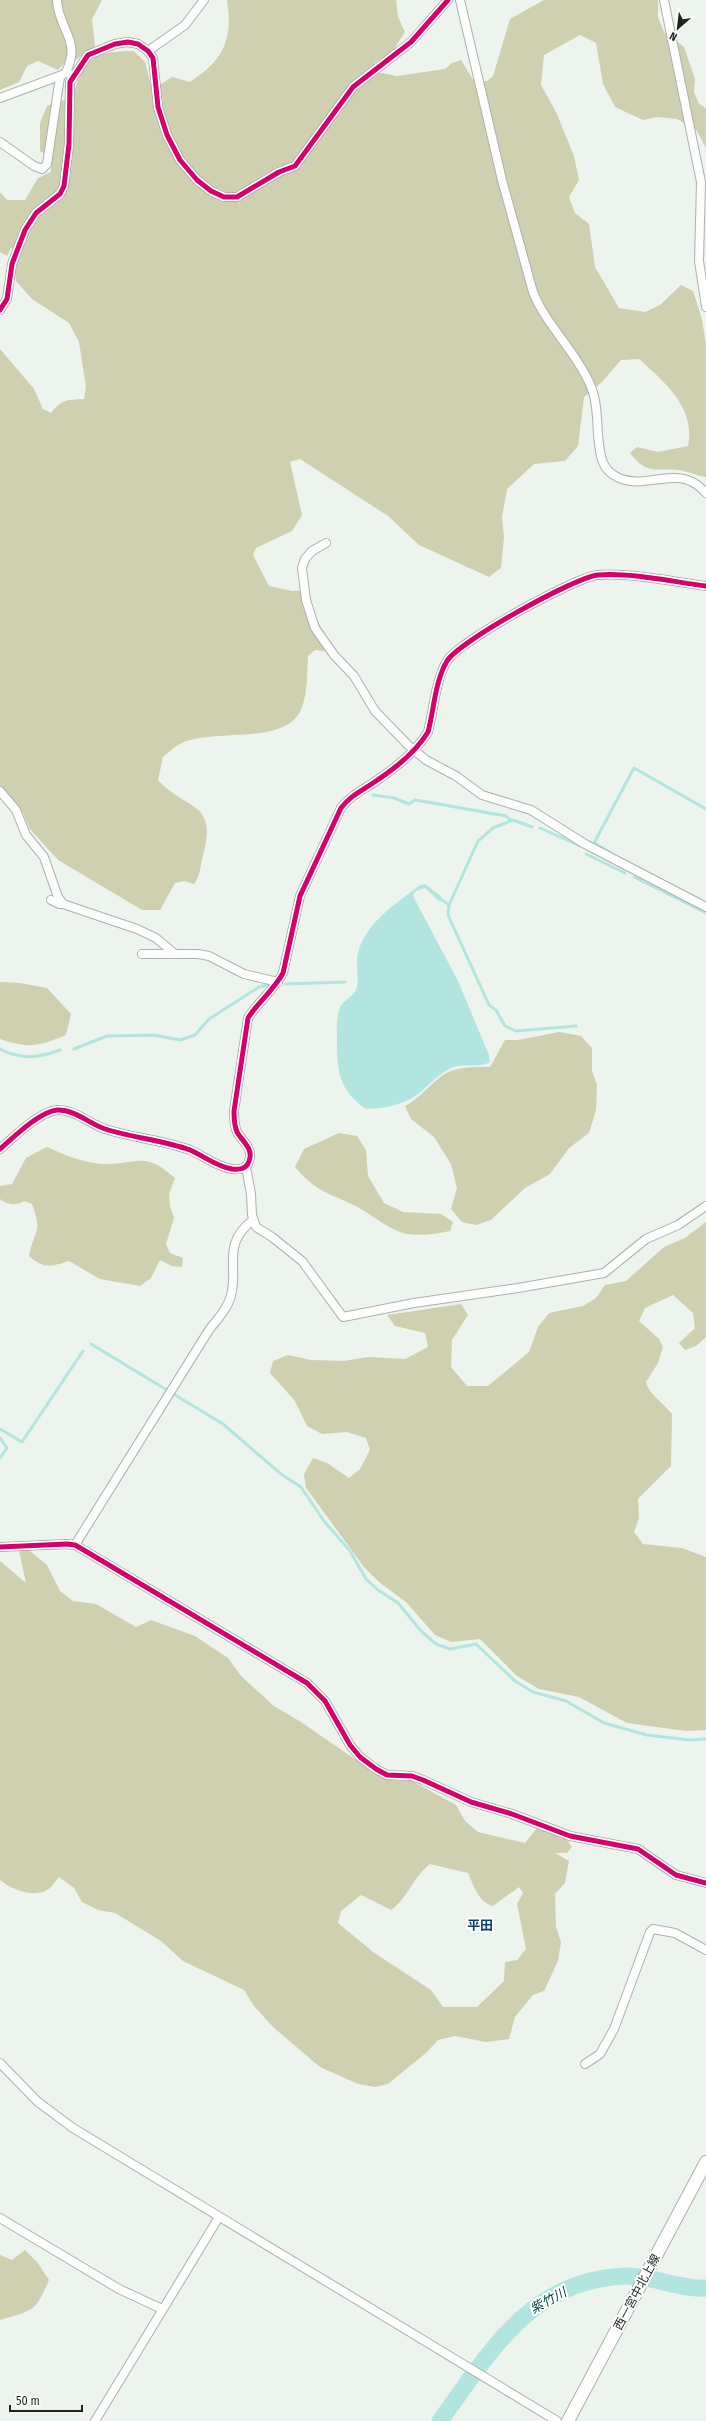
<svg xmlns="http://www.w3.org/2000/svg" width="706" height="2421" font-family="'Fira Sans Condensed','Noto Sans JP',sans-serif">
<rect width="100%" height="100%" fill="#ecf4ed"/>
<g fill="#ced0b0" fill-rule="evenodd">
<polygon points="0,0 102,0 92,19 95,47 77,59 66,61 58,70 38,61 27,66 19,82 0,90"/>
<path d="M 227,0 L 396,0 L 398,17 L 405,32 L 392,52 L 374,63 L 377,72 L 397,76 L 445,69 L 452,63 L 461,60 L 474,81 L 487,81 L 493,76 L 510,19 L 544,0 L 658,0 L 658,17 L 664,32 L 684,47 L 695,79 L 694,92 L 699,104 L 706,108 L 706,148 L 697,131 L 677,119 L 658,117 L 643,120 L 615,107 L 603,84 L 596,43 L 580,35 L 544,55 L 541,85 L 556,112 L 574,156 L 579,180 L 569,197 L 575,213 L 589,224 L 595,267 L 619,308 L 645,312 L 660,305 L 681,285 L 693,291 L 702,319 L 706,345 L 706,477 C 697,476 688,471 679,470 C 654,468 647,475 630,453 L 637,447 L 658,452 L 688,446 C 696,407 664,382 639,359 L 621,360 L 602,382 L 584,397 L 578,446 L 565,461 L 534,464 L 507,489 L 502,517 L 504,537 L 501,568 L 489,577 L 419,545 L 388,516 L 300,459 L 290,462 L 302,515 L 292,531 L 256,548 L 253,555 L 269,586 L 292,591 L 307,590 L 315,616 L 328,640 L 325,651 L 315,650 L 308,656 C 307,672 308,701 298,715 C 277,745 211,728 180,744 C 174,747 168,753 163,757 L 158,780 C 186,811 218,800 203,855 C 200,865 201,875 194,884 L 184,881 L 175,883 L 160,910 L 142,910 L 58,860 L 30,829 L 22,811 L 0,785 L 0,349 L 34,389 L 43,409 L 51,413 C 62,399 67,400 84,399 L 86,387 L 79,342 L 69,323 L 32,299 L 16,281 L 15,266 L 19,251 L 11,248 L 7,256 L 0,252 L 0,192 L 7,200 L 25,200 L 38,178 L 51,172 L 51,158 L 40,151 L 40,123 L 47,106 L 73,97 C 82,58 94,51 134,51 L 145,62 L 150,81 L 158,86 L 172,77 L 190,82 C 224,60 233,40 227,0 Z"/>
<path d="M 0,982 L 20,983 L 47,988 L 71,1014 L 66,1035 C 40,1046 28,1049 0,1039 Z"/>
<path d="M 559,1032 L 581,1036 L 592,1048 L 592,1071 L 597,1085 L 596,1110 L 589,1133 L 569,1148 L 550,1174 L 525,1188 L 491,1220 L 476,1225 L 462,1222 L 451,1209 L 457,1188 L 451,1164 L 434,1137 L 411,1119 L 405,1106 C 419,1098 427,1088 439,1078 C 453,1066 473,1067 490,1067 L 505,1040 L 518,1040 Z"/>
<path d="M 339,1133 L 357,1136 L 366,1150 L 368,1176 L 384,1203 L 403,1212 L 441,1214 L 453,1222 L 450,1231 C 436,1234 421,1236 407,1234 C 390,1230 376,1218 361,1209 C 334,1194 317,1194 295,1167 L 304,1149 Z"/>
<path d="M 47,1147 C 65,1155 83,1163 103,1164 C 139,1165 143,1150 175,1178 L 169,1194 L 170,1206 L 174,1218 L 166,1244 L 170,1253 L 183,1258 L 182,1267 L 172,1266 L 160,1260 L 151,1278 L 140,1286 L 100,1279 L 69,1261 C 50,1267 44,1269 29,1256 C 34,1230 43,1233 32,1204 L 24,1201 C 15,1206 8,1205 0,1199 L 0,1186 L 12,1184 L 26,1158 Z"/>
<path d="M 706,1222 L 706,1337 L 696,1346 L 685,1350 L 679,1343 L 695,1328 L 693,1313 L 673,1295 L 645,1308 L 639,1321 L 659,1339 L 663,1347 L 658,1363 L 646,1382 C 648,1393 665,1405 672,1414 L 671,1466 L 638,1499 L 639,1518 L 634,1532 L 643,1544 L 682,1548 L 706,1557 L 706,1730 L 686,1731 L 627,1723 L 579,1697 L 539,1689 L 517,1676 L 480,1639 L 451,1642 L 435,1635 L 407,1603 L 379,1582 L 364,1567 L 306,1488 L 304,1474 L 313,1458 L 327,1463 L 349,1478 L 360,1469 L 370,1450 L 366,1438 L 347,1432 L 322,1434 L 307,1426 L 295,1401 L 270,1373 L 273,1361 L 288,1355 L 311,1360 L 344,1361 L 368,1357 L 405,1359 L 428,1347 L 425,1333 L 395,1326 L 387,1315 L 461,1304 L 468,1315 L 452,1340 L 451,1367 L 467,1386 L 488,1386 L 529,1352 L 538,1327 L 549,1313 L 583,1306 L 596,1298 L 605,1285 L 626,1281 L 664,1247 L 685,1238 Z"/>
<path d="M 18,1546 L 30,1551 L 47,1565 L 60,1591 L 73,1601 L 96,1604 L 136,1627 L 151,1620 L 195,1636 L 228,1658 L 241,1676 L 274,1706 L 301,1722 L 375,1773 L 390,1780 L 412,1781 L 456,1805 L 465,1821 L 478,1832 L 525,1843 L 537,1828 L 566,1839 L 572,1847 L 567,1853 L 555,1853 L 569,1861 L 565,1883 L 555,1894 L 556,1927 L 561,1942 L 558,1961 L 544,1991 L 533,1995 L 515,2017 L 509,2039 L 486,2042 L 455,2036 L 438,2040 L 426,2053 L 388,2084 L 375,2087 L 358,2084 L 320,2067 L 274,2028 L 254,2006 L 244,1990 L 183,1961 L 161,1941 L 115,1913 L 98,1910 L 82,1902 L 74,1888 L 59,1877 C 56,1880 54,1884 51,1887 C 37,1900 12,1890 0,1880 L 0,1561 L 26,1583 ZM 430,1864 L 468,1873 C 474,1886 478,1902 493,1906 L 519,1887 L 523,1893 L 517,1904 L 526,1949 L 517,1960 L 505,1962 L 504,1981 L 477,2007 L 443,2007 L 431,1990 L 373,1952 L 338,1923 L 341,1911 L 361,1895 L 391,1910 C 408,1898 413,1877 430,1864 Z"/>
<path d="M 25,2250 L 37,2262 L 49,2280 C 35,2312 34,2310 0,2320 L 0,2255 L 12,2260 Z"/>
</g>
<path fill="#b3e5e0" d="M 425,884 L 442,897 L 439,901 L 425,888 L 416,891 L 413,896 L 458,981 L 489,1055 L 490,1062 C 481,1068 463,1063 451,1068 C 436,1075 427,1088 414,1097 C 401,1105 381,1109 366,1109 C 339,1090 337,1072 337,1041 C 337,1031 336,1019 339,1010 C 342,1000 352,998 356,990 C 360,979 355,965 358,953 C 365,923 397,903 420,885 Z"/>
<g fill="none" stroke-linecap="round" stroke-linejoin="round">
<g stroke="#b3e5e0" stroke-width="3">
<polyline points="373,795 394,798 409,804 415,800 427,802 506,816 512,821"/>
<polyline points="532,827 513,820 493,828 478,841 449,905 448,915 489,1005 496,1010 505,1026 516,1031 576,1026"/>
<polyline points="540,828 580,846"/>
<polyline points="611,853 594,843 634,768 706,809"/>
<polyline points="586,854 625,873"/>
<polyline points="634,877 706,913"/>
<polyline points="438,897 449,905"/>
<polyline points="285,984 345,982"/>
<path d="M 0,1049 C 21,1060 39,1058 60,1050"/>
<polyline points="74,1049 107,1036 154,1035 180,1040 195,1035 209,1019 259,987 268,985"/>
<polyline points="91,1344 223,1424 281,1474 301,1487 324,1521 350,1551 366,1579 378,1590 398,1603 422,1632 436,1644 450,1649 476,1644 515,1681 533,1692 566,1701 604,1723 647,1735 690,1740 706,1739"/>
<polyline points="0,1429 22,1442 83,1351"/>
<polyline points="0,1438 7,1448 0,1458"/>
</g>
<path stroke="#b3e5e0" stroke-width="17" d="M 440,2421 C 490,2352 530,2280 625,2276 C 652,2275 679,2290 706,2288"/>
<g stroke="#acb2ad" stroke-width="10">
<g id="street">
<path d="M 57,0 C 58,29 82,40 66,72 L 73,76"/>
<path d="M 460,0 L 502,180 L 533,292 C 546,325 574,349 589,382 C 597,398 597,418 598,435 C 600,452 600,469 617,477 C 647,492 678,461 706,493"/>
<polyline points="664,0 701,182 699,261 706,307"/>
<polyline points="148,51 185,25 204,0"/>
<polyline points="0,98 62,75"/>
<polyline points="0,142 34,166 42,169 47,164 60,77"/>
<polyline points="0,310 7,299 12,264 25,230 36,213 60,194 64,186 69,144 70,82 88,55 115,44 128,42 138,44 148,51 153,58 158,107 167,135 180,160 197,180 211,191 224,197 237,197 279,172 295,166 353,87 411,42 448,0"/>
<polyline points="326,543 312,551 305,559 302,568 306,600 315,628 334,655 354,676 375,711 408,745 426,760 456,776 482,795 531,810 585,844 706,907"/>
<polyline points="0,791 16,810 26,835 44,857 58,897 63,904 137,929 156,938 175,954"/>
<polyline points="51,900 59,904 63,904"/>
<polyline points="142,954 198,954 209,956 244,974 278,982"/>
<path d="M 0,1149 C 14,1137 39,1112 57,1110 C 74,1109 90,1124 105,1129 C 133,1138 163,1140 190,1150 C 204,1156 217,1167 232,1169 C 239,1170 247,1169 249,1161 C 254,1149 242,1141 237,1132 C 234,1125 234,1118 234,1111 L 248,1018 C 258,1002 274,990 283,973 L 300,896 L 341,808 C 350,796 361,791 373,783 C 393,770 416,752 428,732 C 434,710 435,681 447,661 C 458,642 575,577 598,575 C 629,572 674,582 706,586"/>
<polyline points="246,1167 251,1194 252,1215 256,1227 272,1237 302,1261 343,1317 414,1303 518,1288 604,1273 646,1239 678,1225 706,1206"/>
<path d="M 75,1545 L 209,1330 C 219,1317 229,1308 232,1291 C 237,1263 223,1243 253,1220"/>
<polyline points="0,1547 67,1544 75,1545 82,1549 307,1683 325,1701 350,1745 360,1757 376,1769 387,1775 412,1776 423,1780 471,1802 512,1814 570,1836 638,1849 676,1875 706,1883"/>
<polyline points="0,2063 38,2102 73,2128 557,2421"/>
<polyline points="585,2064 600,2054 614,2029 650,1932 653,1929 675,1933 706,1950"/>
<polyline points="0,2218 119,2289 162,2309"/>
<polyline points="95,2421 219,2217"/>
</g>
</g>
<g stroke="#acb2ad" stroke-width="14">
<polyline id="secondary" points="568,2421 706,2162"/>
</g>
<use href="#street" stroke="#fcfdfc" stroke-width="8"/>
<use href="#secondary" stroke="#fcfdfc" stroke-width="12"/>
<g stroke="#fff" stroke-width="8">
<g id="cycleway">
<polyline points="0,310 7,299 12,264 25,230 36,213 60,194 64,186 69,144 70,82 88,55 115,44 128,42 138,44 148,51 153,58 158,107 167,135 180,160 197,180 211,191 224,197 237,197 279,172 295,166 353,87 411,42 448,0"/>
<path d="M 0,1149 C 14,1137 39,1112 57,1110 C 74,1109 90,1124 105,1129 C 133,1138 163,1140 190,1150 C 204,1156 217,1167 232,1169 C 239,1170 247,1169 249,1161 C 254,1149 242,1141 237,1132 C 234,1125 234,1118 234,1111 L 248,1018 C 258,1002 274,990 283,973 L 300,896 L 341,808 C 350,796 361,791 373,783 C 393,770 416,752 428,732 C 434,710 435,681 447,661 C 458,642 575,577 598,575 C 629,572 674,582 706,586"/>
<polyline points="0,1547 67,1544 75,1545 82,1549 307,1683 325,1701 350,1745 360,1757 376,1769 387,1775 412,1776 423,1780 471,1802 512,1814 570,1836 638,1849 676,1875 706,1883"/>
</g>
</g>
<use href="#cycleway" stroke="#d6006c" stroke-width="5"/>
</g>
<g text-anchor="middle" stroke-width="4" stroke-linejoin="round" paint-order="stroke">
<g font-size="12" fill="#1f2420" stroke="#fff">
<text transform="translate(637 2292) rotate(-62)" y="4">西一宮中北上線</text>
</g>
<g font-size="13" font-weight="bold" fill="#0c3c6e" stroke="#fff">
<text x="480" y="1930">平田</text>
</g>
<g font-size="13" font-style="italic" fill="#014441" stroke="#fff">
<text transform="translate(548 2300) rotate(-29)" y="5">紫竹川</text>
</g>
</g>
<g transform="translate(678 28) rotate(208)" stroke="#ffffff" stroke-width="3" paint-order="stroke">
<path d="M0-3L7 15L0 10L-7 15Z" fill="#1f2420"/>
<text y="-6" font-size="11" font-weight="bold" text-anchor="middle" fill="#1f2420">N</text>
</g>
<path d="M10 2405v6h72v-6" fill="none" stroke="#1f2420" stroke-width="2"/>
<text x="16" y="2405" font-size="12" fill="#1f2420" stroke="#ffffff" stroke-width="3" paint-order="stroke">50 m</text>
</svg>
